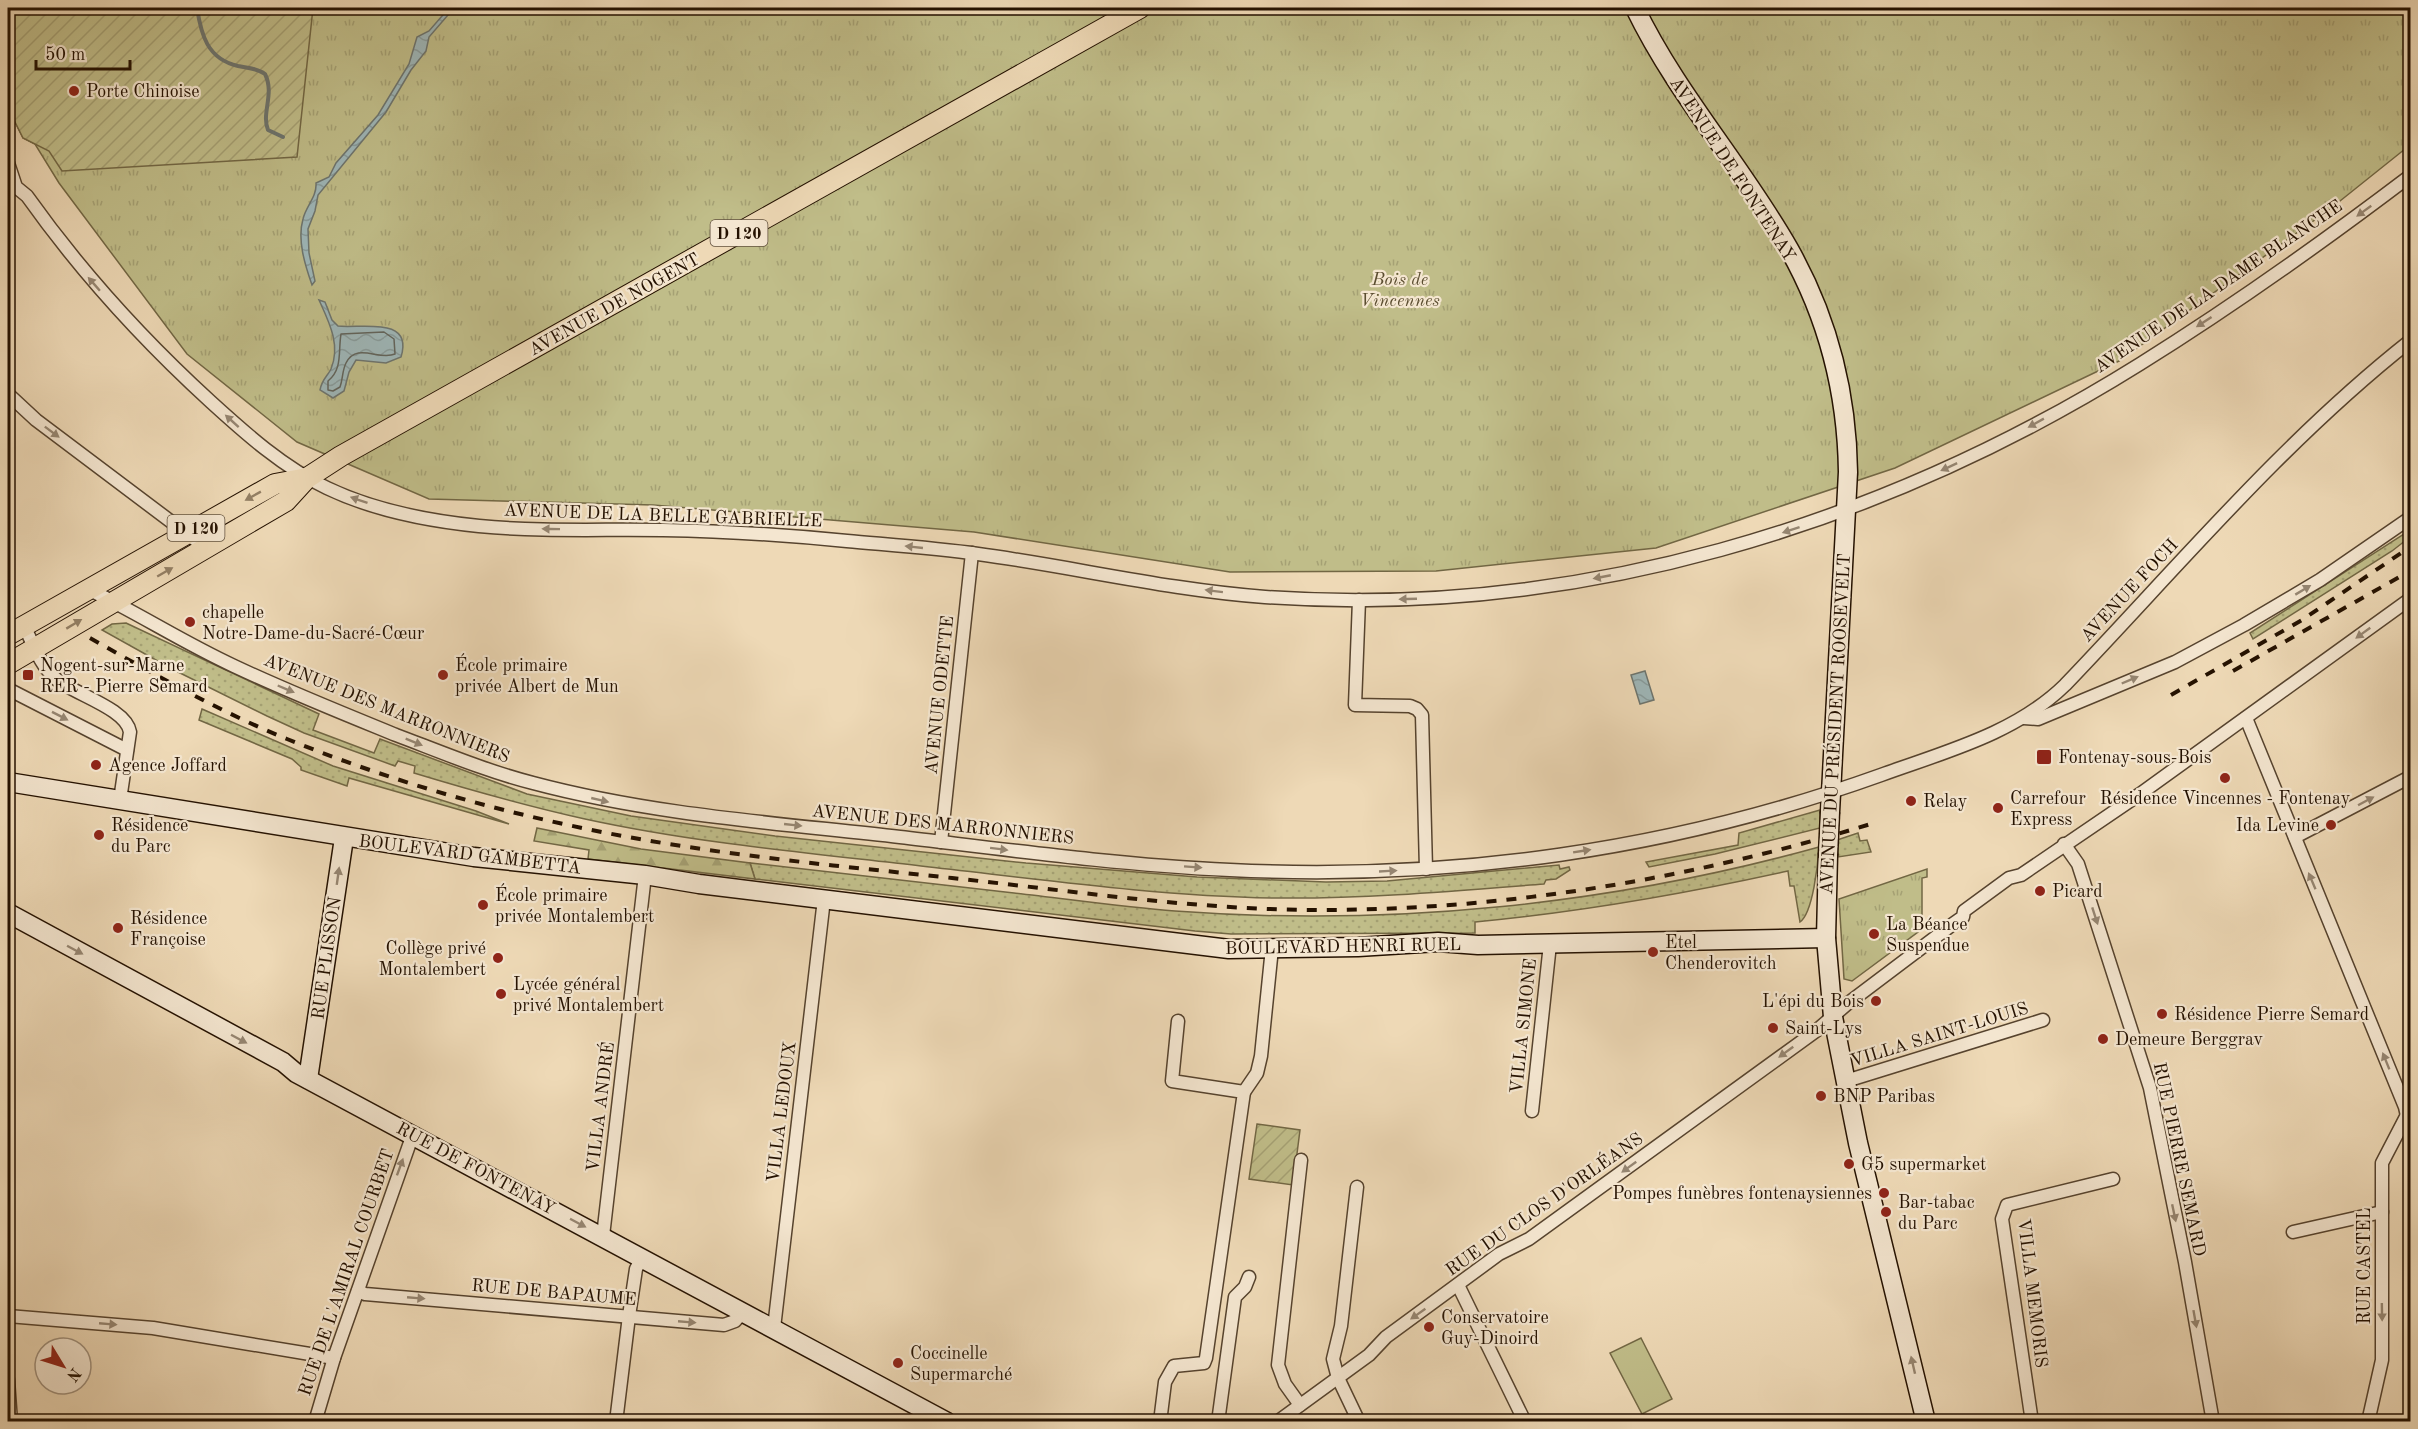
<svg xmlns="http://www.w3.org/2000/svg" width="2418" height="1429" font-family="'Old Standard TT',serif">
<defs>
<pattern id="grass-dots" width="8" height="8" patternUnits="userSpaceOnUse" patternTransform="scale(1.5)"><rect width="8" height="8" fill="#c0bd89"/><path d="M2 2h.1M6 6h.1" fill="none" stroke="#a5a174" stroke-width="1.8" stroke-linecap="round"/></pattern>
<pattern id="forest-firs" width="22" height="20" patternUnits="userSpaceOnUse" patternTransform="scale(1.5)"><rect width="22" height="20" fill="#c0bd89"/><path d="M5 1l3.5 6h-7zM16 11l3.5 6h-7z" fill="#a5a174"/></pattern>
<pattern id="park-tufts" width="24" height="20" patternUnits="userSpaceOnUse" patternTransform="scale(1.5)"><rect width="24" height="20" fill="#c0bd89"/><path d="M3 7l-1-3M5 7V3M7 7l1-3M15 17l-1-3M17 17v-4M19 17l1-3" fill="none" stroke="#a5a174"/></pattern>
<pattern id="garden-furrows" width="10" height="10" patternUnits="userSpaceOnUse" patternTransform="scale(1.5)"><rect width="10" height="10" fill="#c0bd89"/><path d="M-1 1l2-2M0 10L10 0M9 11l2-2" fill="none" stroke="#a5a174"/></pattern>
<pattern id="water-waves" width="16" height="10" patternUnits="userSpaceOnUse" patternTransform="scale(1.5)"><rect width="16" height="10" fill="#9eb7b9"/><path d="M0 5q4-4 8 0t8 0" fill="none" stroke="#889c9d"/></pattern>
</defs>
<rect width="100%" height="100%" fill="#eed9b6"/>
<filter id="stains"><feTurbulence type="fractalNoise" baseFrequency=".00333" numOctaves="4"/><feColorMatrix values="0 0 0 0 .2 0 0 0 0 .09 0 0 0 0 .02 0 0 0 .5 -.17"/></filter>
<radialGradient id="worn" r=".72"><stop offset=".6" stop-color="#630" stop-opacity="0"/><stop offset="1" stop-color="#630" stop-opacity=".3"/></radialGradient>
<g fill="url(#grass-dots)" stroke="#726744" stroke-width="1.5">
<polygon points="2410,530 2410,537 2392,551 2253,639 2250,633"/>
<path d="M 126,623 L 319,714 L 313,730 L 374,753 L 380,739 L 527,794 L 631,816 L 775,836 L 1026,863 L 1197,877 L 1326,882 L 1387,881 L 1559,865 L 1560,869 L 1569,867 L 1570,870 L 1556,879 L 1546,880 L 1544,884 C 1455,891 1365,899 1275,898 C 1157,896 1038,879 921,866 C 809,853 695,843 585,819 C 527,806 470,790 414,773 L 415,766 L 398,761 L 395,766 L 304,733 L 267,716 L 172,669 L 102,630 L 112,624 Z"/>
<polygon points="202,709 333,766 476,811 509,824 349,778 347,786 301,770 301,767 292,759 199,720"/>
<polygon points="1820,810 1820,828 1715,854 1649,867 1646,862 1738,845 1739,833"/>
<polygon points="1858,833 1860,841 1867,840 1871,852 1838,857 1837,840"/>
<path d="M 1819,847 C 1818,863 1813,913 1800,922 L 1794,886 L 1790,886 L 1788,871 C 1684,894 1581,912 1475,922 L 1475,933 L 1231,934 L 1195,931 L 755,879 L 750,863 C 838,873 926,883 1014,893 C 1068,899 1121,907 1175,911 C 1391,927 1610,905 1819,847 Z"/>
</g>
<polygon fill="url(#forest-firs)" stroke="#726744" stroke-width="1.5" points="537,828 641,849 750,863 755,879 588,859 589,850 534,841"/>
<g fill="url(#park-tufts)" stroke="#726744" stroke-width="1.5">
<polygon points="8,8 2410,8 2410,145 2330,209 2119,361 1895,468 1656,548 1436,571 1230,572 974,532 653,505 429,499 297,442 187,354 59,183 35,144 23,138 8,108"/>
<polygon points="1927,869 1927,877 1922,878 1922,929 1852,981 1844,979 1839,899"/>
</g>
<g fill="url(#garden-furrows)" stroke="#726744" stroke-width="1.5">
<polygon points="8,8 313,8 297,157 62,171 49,151 23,138 8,108"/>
<polygon points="1257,1124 1300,1130 1293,1185 1249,1179"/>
</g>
<polygon fill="#c0bd89" stroke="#726744" stroke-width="1.5" points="1641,1338 1672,1399 1642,1414 1610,1353"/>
<g fill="url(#water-waves)" stroke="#6d756f" stroke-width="1.5">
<path d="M 449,8 L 454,8 L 429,37 L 426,51 L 411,70 L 386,112 L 318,195 L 315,211 L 308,229 L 309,253 L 315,281 L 312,285 C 305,265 297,240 303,219 C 306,206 317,197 316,183 L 329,177 L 336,163 L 378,115 L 409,64 L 417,37 L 429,31 Z"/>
<path d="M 319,300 L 325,302 L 332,320 L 338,326 C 359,329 414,315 401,357 L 386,363 L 356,360 L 349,372 L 344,391 L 333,398 L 320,390 C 322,379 327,377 331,369 C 341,345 329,322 319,300 Z"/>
<polygon points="1645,671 1654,700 1640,704 1631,675"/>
</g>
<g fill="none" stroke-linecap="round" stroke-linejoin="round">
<path stroke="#61645c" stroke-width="1.5" d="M 384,332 L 394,339 L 395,354 C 379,361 357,342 346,363 C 342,371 343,379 340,387 L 333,391 L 328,390 L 328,381 C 343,369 338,351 341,334 Z"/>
<path stroke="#6d756f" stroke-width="4" d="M 197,8 C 201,34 207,59 238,66 C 248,68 257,68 265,74 C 275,94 261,113 268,130 L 283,137"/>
<g stroke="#56432e" stroke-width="15">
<g id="street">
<path d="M 8,163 L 16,187 L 27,196 C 81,272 142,339 211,402 C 245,433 284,468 327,488 C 373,510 429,521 479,526 C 540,532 602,529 663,530 C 725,531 787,535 847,541 C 891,545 935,548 978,554 C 1074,567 1169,590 1265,597 C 1574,619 1879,527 2140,364 C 2233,306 2323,242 2410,176"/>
<polyline points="8,394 36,420 206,548"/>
<path d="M 88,589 C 138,613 184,643 234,666 C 287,691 342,713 396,735 C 441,752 486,771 533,783 C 653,815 777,823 900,837 C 1010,850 1120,865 1230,870 C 1451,881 1672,850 1881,775 C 1944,752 2015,734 2065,685 C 2177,568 2282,442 2410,341"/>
<polyline points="1359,600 1355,705 1410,706 1417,709 1422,715 1426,869"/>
<path d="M 24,626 C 33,643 40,665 55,678 C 73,694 126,708 130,732 L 120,800"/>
<polyline points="8,689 127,750"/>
<polyline points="2024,718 2038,719 2175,662 2244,625 2320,580 2410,518"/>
<polyline points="2246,718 2405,1107 2410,1129"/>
<polyline points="2295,837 2410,777"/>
<polyline points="941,842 972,553"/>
<polyline points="2064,844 2078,864 2150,1088 2185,1262 2213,1422"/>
<polyline points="1846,1081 2043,1020"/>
<polyline points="1244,1092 1257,1073 1261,1056 1272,948"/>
<polyline points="1532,1111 1550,944"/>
<polyline points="1357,1187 1341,1326 1333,1359 1338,1378 1359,1422"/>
<polyline points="2293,1232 2382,1212"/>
<polyline points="603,1236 645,875"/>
<polyline points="1458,1285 1525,1422"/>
<polyline points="358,1291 365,1294 724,1325 735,1321 743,1312"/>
<polyline points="8,1316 153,1328 334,1358"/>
<polyline points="774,1328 824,899"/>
<polyline points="8,1380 11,1422"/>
<polyline points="1300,1405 1285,1384 1278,1365 1301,1160"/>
<polyline points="315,1422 334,1358 413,1134"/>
<polyline points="616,1422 629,1316 636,1269 641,1259"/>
<polyline points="1160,1422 1165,1382 1174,1366 1204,1363 1206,1358 1244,1092 1172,1081 1178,1021"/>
<polyline points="1218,1422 1235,1297 1245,1287 1249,1277"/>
<polyline points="1277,1422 1369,1355 1386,1337 1499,1254 1529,1239 1816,1031 1847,1004 1953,924 1963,917 1964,911 2009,878 2021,875 2140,794 2410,599"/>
<polyline points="2032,1422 2002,1219 2007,1205 2113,1179"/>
<polyline points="2368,1422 2382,1360 2382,1163 2408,1113"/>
</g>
</g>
<g stroke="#241100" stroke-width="21">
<g id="secondary">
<path d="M 1635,8 C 1677,95 1742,166 1789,249 C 1828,318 1847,394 1848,472 L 1830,812"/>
<polyline points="8,782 474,857 645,875 699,884 1229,949 1358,947 1438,942 1478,945 1826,938"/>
<polyline points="1828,855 1826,938 1833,1017 1858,1143 1926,1422"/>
<polyline points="8,913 283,1062 296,1073 947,1422"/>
<polyline points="308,1079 344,838"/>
</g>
</g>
<g stroke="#241100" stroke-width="22">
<g id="primary">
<polyline points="8,635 275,484 307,478"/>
<polyline points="8,664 286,501 307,478 341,456 1140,8"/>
</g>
</g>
<use href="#street" stroke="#f4e6d0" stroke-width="12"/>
<use href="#secondary" stroke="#f4e6d0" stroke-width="18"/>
<use href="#primary" stroke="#eed9b6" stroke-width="20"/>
<g stroke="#241100" stroke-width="4" stroke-dasharray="10 10" stroke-linecap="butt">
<path d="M 90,638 C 154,674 218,711 287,739 C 383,778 484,808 587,829 C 707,854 830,865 952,878 C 1074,891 1197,910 1320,910 C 1508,910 1695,878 1874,823"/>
<polyline points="2233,671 2410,571"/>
<polyline points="2171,695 2302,620 2410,547"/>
</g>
<g stroke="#241100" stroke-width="21" stroke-linecap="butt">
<polyline id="secondary-bridge" points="1828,855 1830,812"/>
</g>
<use href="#secondary-bridge" stroke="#f4e6d0" stroke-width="18"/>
</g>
<defs><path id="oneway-solid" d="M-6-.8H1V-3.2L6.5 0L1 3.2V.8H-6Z" transform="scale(1.5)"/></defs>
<g fill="#968672">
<use href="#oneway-solid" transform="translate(2364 211) rotate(144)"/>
<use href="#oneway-solid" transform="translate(94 284) rotate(-131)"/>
<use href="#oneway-solid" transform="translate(2204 322) rotate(147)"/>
<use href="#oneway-solid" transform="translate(232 421) rotate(-138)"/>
<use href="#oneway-solid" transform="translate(2036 423) rotate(151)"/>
<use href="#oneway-solid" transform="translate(52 432) rotate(37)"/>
<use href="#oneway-solid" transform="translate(1949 467) rotate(155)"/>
<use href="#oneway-solid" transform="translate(359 500) rotate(-161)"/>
<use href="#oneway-solid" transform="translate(551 529) rotate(-179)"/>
<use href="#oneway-solid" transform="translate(1791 530) rotate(162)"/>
<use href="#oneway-solid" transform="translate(914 547) rotate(-174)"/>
<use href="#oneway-solid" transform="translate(1602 577) rotate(169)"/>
<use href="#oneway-solid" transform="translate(2303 590) rotate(-31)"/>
<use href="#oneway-solid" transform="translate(1214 591) rotate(-173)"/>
<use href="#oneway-solid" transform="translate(1408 599) rotate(178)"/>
<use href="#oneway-solid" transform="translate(2363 633) rotate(144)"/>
<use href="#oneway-solid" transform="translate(2130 680) rotate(-23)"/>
<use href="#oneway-solid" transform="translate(286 689) rotate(23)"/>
<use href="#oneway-solid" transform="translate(60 716) rotate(27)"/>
<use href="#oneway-solid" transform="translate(414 742) rotate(22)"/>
<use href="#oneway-solid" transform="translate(600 800) rotate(13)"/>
<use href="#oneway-solid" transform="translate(2366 801) rotate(-28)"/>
<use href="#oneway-solid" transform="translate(793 825) rotate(6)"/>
<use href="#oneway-solid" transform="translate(999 849) rotate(7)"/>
<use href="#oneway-solid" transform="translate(1582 851) rotate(-9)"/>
<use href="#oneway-solid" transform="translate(1193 867) rotate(4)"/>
<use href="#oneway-solid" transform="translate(1388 871) rotate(-3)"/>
<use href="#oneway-solid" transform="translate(338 876) rotate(-82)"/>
<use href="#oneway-solid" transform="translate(2312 881) rotate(-113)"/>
<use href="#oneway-solid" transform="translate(2095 916) rotate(72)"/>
<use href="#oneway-solid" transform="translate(75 950) rotate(28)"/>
<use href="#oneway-solid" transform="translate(239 1039) rotate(28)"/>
<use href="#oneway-solid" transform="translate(1786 1052) rotate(144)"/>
<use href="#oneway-solid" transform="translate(2386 1061) rotate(-112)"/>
<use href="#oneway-solid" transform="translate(400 1167) rotate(-70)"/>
<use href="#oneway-solid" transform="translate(1629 1167) rotate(144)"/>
<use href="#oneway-solid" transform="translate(2174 1213) rotate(78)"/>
<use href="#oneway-solid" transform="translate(578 1223) rotate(28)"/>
<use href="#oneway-solid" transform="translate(416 1298) rotate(5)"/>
<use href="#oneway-solid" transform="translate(2382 1312) rotate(89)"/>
<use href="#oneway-solid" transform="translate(1418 1314) rotate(145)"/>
<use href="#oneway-solid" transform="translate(2195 1319) rotate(80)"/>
<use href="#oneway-solid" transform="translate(687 1322) rotate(5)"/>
<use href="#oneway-solid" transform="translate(108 1324) rotate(5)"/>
<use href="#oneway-solid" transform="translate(1913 1365) rotate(-103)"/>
</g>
<g fill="#937f64">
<use href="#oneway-solid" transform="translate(253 496) rotate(151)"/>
<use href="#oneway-solid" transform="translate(165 572) rotate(-30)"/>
<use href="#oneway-solid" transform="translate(74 624) rotate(-31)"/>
</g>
<g fill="#8f2418" stroke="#f4e6d0" stroke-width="2">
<circle cx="74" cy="91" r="6"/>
<circle cx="190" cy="622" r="6"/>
<rect x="22" y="669" width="12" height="12" rx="3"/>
<circle cx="443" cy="675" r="6"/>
<rect x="2036" y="749" width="16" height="16" rx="3"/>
<circle cx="96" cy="765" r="6"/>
<circle cx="2225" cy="778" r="6"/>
<circle cx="1911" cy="801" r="6"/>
<circle cx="1998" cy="808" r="6"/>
<circle cx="2331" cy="825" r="6"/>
<circle cx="99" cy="835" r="6"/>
<circle cx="2040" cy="891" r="6"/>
<circle cx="483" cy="905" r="6"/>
<circle cx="118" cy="928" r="6"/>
<circle cx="1874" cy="934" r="6"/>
<circle cx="1653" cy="952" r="6"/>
<circle cx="498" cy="958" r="6"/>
<circle cx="501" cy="994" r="6"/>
<circle cx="1876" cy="1001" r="6"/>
<circle cx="2162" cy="1014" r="6"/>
<circle cx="1773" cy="1028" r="6"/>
<circle cx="2103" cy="1039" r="6"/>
<circle cx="1821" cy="1096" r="6"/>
<circle cx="1849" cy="1164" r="6"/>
<circle cx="1884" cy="1193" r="6"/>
<circle cx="1886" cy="1212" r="6"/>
<circle cx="1429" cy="1327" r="6"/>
<circle cx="898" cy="1363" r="6"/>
</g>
<g text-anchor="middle" stroke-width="4.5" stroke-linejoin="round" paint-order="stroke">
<g fill="#f4e6d0" stroke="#62513e" stroke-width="1.5">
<rect x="710.5" y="220" width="57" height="26" rx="4.5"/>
<rect x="167.5" y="515" width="57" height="26" rx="4.5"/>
</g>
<g font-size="16" font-weight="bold" fill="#241100">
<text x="739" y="239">D 120</text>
<text x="196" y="534">D 120</text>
</g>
<g font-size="18" fill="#241100" stroke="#f4e6d0" text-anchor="start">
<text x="86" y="97">Porte Chinoise</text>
<text x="202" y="618">chapelle<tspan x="202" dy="21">Notre-Dame-du-Sacré-Cœur</tspan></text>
<text x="40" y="671">Nogent-sur-Marne<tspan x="40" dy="21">RER - Pierre Semard</tspan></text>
<text x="455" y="671">École primaire<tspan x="455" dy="21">privée Albert de Mun</tspan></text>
<text x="2058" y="763">Fontenay-sous-Bois</text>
<text x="108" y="771">Agence Joffard</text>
<text x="2010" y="804">Carrefour<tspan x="2010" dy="21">Express</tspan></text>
<text x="2225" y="804" text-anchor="middle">Résidence Vincennes - Fontenay</text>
<text x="1923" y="807">Relay</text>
<text x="111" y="831">Résidence<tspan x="111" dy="21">du Parc</tspan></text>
<text x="2319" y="831" text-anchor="end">Ida Levine</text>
<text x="2052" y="897">Picard</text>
<text x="495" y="901">École primaire<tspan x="495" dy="21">privée Montalembert</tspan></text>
<text x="130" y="924">Résidence<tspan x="130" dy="21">Françoise</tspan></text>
<text x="1886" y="930">La Béance<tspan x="1886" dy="21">Suspendue</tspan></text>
<text x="1665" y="948">Etel<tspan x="1665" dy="21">Chenderovitch</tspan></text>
<text x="486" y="954" text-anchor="end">Collège privé<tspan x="486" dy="21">Montalembert</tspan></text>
<text x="513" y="990">Lycée général<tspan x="513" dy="21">privé Montalembert</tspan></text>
<text x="1864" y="1007" text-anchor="end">L'épi du Bois</text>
<text x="2174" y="1020">Résidence Pierre Semard</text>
<text x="1785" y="1034">Saint-Lys</text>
<text x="2115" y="1045">Demeure Berggrav</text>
<text x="1833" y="1102">BNP Paribas</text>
<text x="1861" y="1170">G5 supermarket</text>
<text x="1872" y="1199" text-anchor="end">Pompes funèbres fontenaysiennes</text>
<text x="1898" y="1208">Bar-tabac<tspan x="1898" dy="21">du Parc</tspan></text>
<text x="1441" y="1323">Conservatoire<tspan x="1441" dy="21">Guy-Dinoird</tspan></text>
<text x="910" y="1359">Coccinelle<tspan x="910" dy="21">Supermarché</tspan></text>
</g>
<g font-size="18" fill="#241100" stroke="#f4e6d0">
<text transform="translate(1733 169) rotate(57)" y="6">AVENUE DE FONTENAY</text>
<text transform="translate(2218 286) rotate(-34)" y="6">AVENUE DE LA DAME BLANCHE</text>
<text transform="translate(614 304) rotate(-29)" y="6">AVENUE DE NOGENT</text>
<text transform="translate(663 515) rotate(2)" y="6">AVENUE DE LA BELLE GABRIELLE</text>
<text transform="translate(2129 590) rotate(-47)" y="6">AVENUE FOCH</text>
<text transform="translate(939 695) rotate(-84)" y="6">AVENUE ODETTE</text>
<text transform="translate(387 708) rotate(22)" y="6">AVENUE DES MARRONNIERS</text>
<text transform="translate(1835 724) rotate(-87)" y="6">AVENUE DU PRÉSIDENT ROOSEVELT</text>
<text transform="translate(943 824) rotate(6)" y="6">AVENUE DES MARRONNIERS</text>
<text transform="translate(470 854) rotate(7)" y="6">BOULEVARD GAMBETTA</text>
<text transform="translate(1343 946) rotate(-1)" y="6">BOULEVARD HENRI RUEL</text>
<text transform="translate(326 958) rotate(-82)" y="6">RUE PLISSON</text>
<text transform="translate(1523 1026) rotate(-84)" y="6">VILLA SIMONE</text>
<text transform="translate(1939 1034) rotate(-17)" y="6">VILLA SAINT-LOUIS</text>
<text transform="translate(600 1107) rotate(-83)" y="6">VILLA ANDRÉ</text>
<text transform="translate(781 1112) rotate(-83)" y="6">VILLA LEDOUX</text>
<text transform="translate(2180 1159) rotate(78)" y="6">RUE PIERRE SEMARD</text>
<text transform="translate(476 1168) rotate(28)" y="6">RUE DE FONTENAY</text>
<text transform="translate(1544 1204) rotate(-35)" y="6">RUE DU CLOS D'ORLÉANS</text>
<text transform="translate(2364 1266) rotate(-90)" y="6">RUE CASTEL</text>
<text transform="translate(346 1272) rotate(-71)" y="6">RUE DE L'AMIRAL COURBET</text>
<text transform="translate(554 1292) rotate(5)" y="6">RUE DE BAPAUME</text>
<text transform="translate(2033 1293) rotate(83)" y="6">VILLA MEMORIS</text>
</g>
<g font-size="18" font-style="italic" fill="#5b4d30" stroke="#f4e6d0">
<text x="1400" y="285">Bois de<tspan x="1400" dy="21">Vincennes</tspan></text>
</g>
</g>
<rect width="2418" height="1429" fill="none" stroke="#eed9b6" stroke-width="30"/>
<rect x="9" y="9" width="2400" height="1411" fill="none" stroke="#241100" stroke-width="3"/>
<rect x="15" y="15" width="2388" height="1399" fill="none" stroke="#241100" stroke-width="1.5"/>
<g transform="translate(63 1366) rotate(128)"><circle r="28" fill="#f4e6d0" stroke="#a1917d" stroke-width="1.5"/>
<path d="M0-4.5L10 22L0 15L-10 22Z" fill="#8f2418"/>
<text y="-9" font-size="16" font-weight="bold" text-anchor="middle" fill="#241100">N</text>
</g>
<path d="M36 60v9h94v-9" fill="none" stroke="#241100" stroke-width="3"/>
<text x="45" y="60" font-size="18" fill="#241100" stroke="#f4e6d0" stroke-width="4.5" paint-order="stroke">50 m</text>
<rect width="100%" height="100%" filter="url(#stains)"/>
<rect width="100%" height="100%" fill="url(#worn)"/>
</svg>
